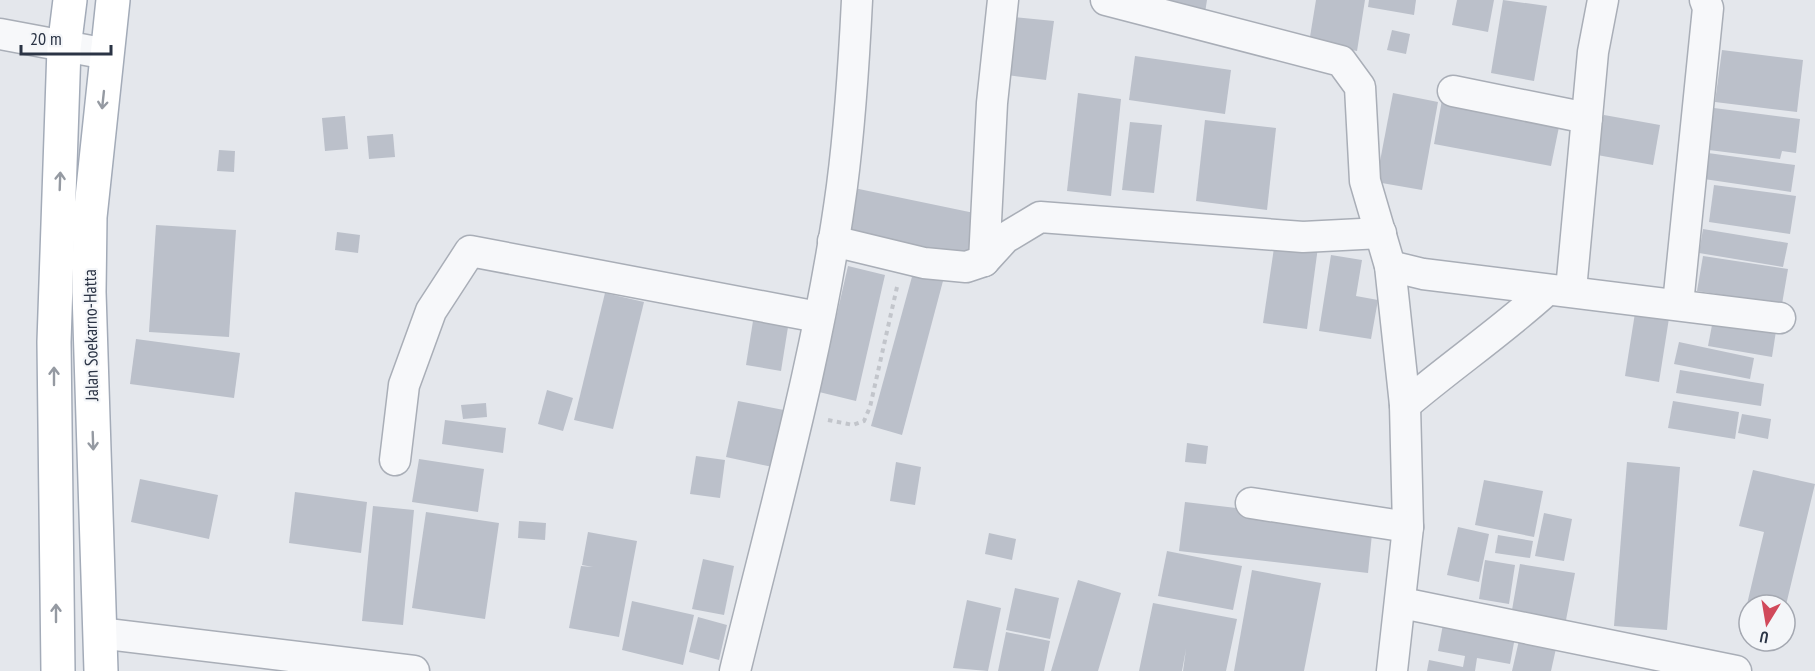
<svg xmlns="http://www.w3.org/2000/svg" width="1815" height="671" font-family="'PT Sans Narrow',sans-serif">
<rect width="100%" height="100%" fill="#e4e7ec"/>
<g fill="#bbc0ca">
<polygon points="1151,0 1207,0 1204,19"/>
<polygon points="1316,0 1365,0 1357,51 1309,43"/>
<polygon points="1369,0 1416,0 1414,15 1368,7"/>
<polygon points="1457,0 1494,0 1488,32 1452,25"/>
<polygon points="1503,0 1547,6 1534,81 1491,73"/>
<polygon points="1013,17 1054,21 1046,80 1007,75"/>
<polygon points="1392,30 1410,34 1406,54 1387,50"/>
<polygon points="1722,50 1803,60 1797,112 1715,102"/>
<polygon points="1135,56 1231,70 1225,114 1129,100"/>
<polygon points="1078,93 1121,99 1111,196 1067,191"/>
<polygon points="1393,93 1438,102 1422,190 1376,182"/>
<polygon points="1442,100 1560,122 1551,166 1434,144"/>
<polygon points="1714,108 1800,119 1796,153 1782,151 1780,159 1709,150"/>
<polygon points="1604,115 1660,125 1653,165 1597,155"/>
<polygon points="345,116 348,149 325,151 322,118"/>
<polygon points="1205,120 1276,128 1267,210 1196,201"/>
<polygon points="1130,122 1162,125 1154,193 1122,190"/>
<polygon points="393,134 395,157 369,159 367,136"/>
<polygon points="219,150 235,151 234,172 217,171"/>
<polygon points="1708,153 1795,165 1791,192 1704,179"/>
<polygon points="1714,185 1796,196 1790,234 1709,222"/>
<polygon points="854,188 979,214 969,263 844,237"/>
<polygon points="156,225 236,230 229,337 149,332"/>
<polygon points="1703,229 1788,243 1783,267 1699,253"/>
<polygon points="337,232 360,235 358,253 335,250"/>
<polygon points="1275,241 1318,247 1307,329 1263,323"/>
<polygon points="1331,255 1362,260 1356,296 1378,300 1371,339 1319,331"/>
<polygon points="1703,256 1788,269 1782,304 1697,291"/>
<polygon points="848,266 885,275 856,401 819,392"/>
<polygon points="913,273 943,281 902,435 871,426"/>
<polygon points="605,293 644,302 613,429 574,420"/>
<polygon points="1635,313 1669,318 1659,382 1625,376"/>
<polygon points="1713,320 1776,331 1772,357 1708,346"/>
<polygon points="753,321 788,327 781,371 746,365"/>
<polygon points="136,339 240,353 234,398 130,384"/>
<polygon points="1679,342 1754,358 1750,379 1674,364"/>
<polygon points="1680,370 1764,384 1761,406 1676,393"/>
<polygon points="547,390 573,398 563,431 538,424"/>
<polygon points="738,401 789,411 777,468 726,457"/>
<polygon points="1673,401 1739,412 1735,439 1668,428"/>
<polygon points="486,403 487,417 463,419 461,405"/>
<polygon points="1742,414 1771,419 1768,439 1738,433"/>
<polygon points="445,420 506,428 503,453 442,444"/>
<polygon points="1187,443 1208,446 1206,464 1185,462"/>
<polygon points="696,456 725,460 720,498 690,494"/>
<polygon points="419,459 484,469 478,512 412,502"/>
<polygon points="896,462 921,467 915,505 890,501"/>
<polygon points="1627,462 1680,467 1667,630 1614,626"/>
<polygon points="1753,470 1815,484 1786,605 1749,605 1749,636 1740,634 1764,532 1739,526"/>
<polygon points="140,479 218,495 209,539 131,522"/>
<polygon points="1484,480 1543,491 1534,537 1475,525"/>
<polygon points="295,492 367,502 361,553 289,543"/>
<polygon points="1185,502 1373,524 1368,573 1179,551"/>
<polygon points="373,506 414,510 403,625 362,621"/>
<polygon points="426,512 499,523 485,619 412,608"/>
<polygon points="1544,513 1572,519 1564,561 1535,556"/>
<polygon points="519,521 546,523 545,540 518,538"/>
<polygon points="1458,527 1489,534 1479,582 1447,575"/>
<polygon points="588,532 637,541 619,637 569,628 581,566 593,567 582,565"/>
<polygon points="989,533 1016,539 1012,560 985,554"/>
<polygon points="1498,535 1533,541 1530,558 1495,553"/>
<polygon points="1167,551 1242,566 1233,610 1158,596"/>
<polygon points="703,559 734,566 724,615 692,609"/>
<polygon points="1485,560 1515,565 1509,604 1479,599"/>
<polygon points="1520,564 1575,573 1566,620 1512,610"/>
<polygon points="1252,570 1321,583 1304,671 1234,671"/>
<polygon points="1078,580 1121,593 1098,671 1051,671"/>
<polygon points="1015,588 1059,598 1050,639 1006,630"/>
<polygon points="967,600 1001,608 988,671 953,668"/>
<polygon points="632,601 694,615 683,665 622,650"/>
<polygon points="1153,603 1237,619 1226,671 1183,671 1186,649 1182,671 1139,671"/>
<polygon points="698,617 727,625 719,660 689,652"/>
<polygon points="1444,619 1516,632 1510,664 1477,658 1475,671 1427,671 1429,660 1463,667 1465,656 1438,651"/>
<polygon points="1006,632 1050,641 1044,671 998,671"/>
<polygon points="1520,636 1557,644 1551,671 1512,671"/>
</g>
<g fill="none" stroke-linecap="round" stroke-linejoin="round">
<g stroke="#a9aeb7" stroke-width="33">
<g id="minor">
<polyline points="1106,0 1341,61 1360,87 1365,181 1390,266 1405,405 1408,527 1392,671"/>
<polyline points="0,34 107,54"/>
<polyline points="1453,91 1587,118"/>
<polyline points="833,241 924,263 966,267 984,261 1005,238 1040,217 1303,237 1381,233"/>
<polyline points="984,261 992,103 1003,0"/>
<polyline points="1390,266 1423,274 1780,318"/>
<polyline points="1571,290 1593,52 1603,0"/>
<polyline points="1678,304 1708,8 1705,0"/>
<path d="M 1405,405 C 1452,365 1502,331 1547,290"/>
<polyline points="395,460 404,385 431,311 470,251 818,317"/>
<polyline points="1251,503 1408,527"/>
<polyline points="1402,603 1736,671"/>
<polyline points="99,633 414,671"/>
<path d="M 735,671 C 774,511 820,350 842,186 C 850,124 854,62 857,0"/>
</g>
</g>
<g stroke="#a3abb8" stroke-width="36">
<g id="major">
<polyline points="58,671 54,342 64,48 70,0"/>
<polyline points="101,671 89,292 90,217 113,0"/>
</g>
</g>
<polyline stroke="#c2c5cb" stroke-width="4" stroke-dasharray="4.5 4.5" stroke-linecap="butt" points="828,420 853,425 864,421 870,407 897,287"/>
<use href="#minor" stroke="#f7f8fa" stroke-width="30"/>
<use href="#major" stroke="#fff" stroke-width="33"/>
</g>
<defs><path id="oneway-shaft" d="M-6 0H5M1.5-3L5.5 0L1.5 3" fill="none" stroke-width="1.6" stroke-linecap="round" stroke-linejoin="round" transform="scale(1.5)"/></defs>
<g stroke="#959aa2">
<use href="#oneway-shaft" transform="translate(103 100) rotate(96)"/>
<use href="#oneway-shaft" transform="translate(60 181) rotate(-88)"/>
<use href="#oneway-shaft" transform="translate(54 376) rotate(-90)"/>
<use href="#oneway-shaft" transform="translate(93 441) rotate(88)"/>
<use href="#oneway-shaft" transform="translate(56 613) rotate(-90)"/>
</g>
<g text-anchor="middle" stroke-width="4.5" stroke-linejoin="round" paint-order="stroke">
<g font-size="18" fill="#2b3445" stroke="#f4f6f9">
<text transform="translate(91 335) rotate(-91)" y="6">Jalan Soekarno-Hatta</text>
</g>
</g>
<g transform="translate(1767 623) rotate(191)"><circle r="28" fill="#f4f6f9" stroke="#a4a8b1" stroke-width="1.5"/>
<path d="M0-4.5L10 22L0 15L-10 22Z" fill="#d1495b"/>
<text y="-9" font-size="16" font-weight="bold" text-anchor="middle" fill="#2b3445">U</text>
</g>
<path d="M21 45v9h90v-9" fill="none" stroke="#2b3445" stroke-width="3"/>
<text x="30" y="45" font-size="18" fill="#2b3445" stroke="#f4f6f9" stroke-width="4.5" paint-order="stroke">20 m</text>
</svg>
